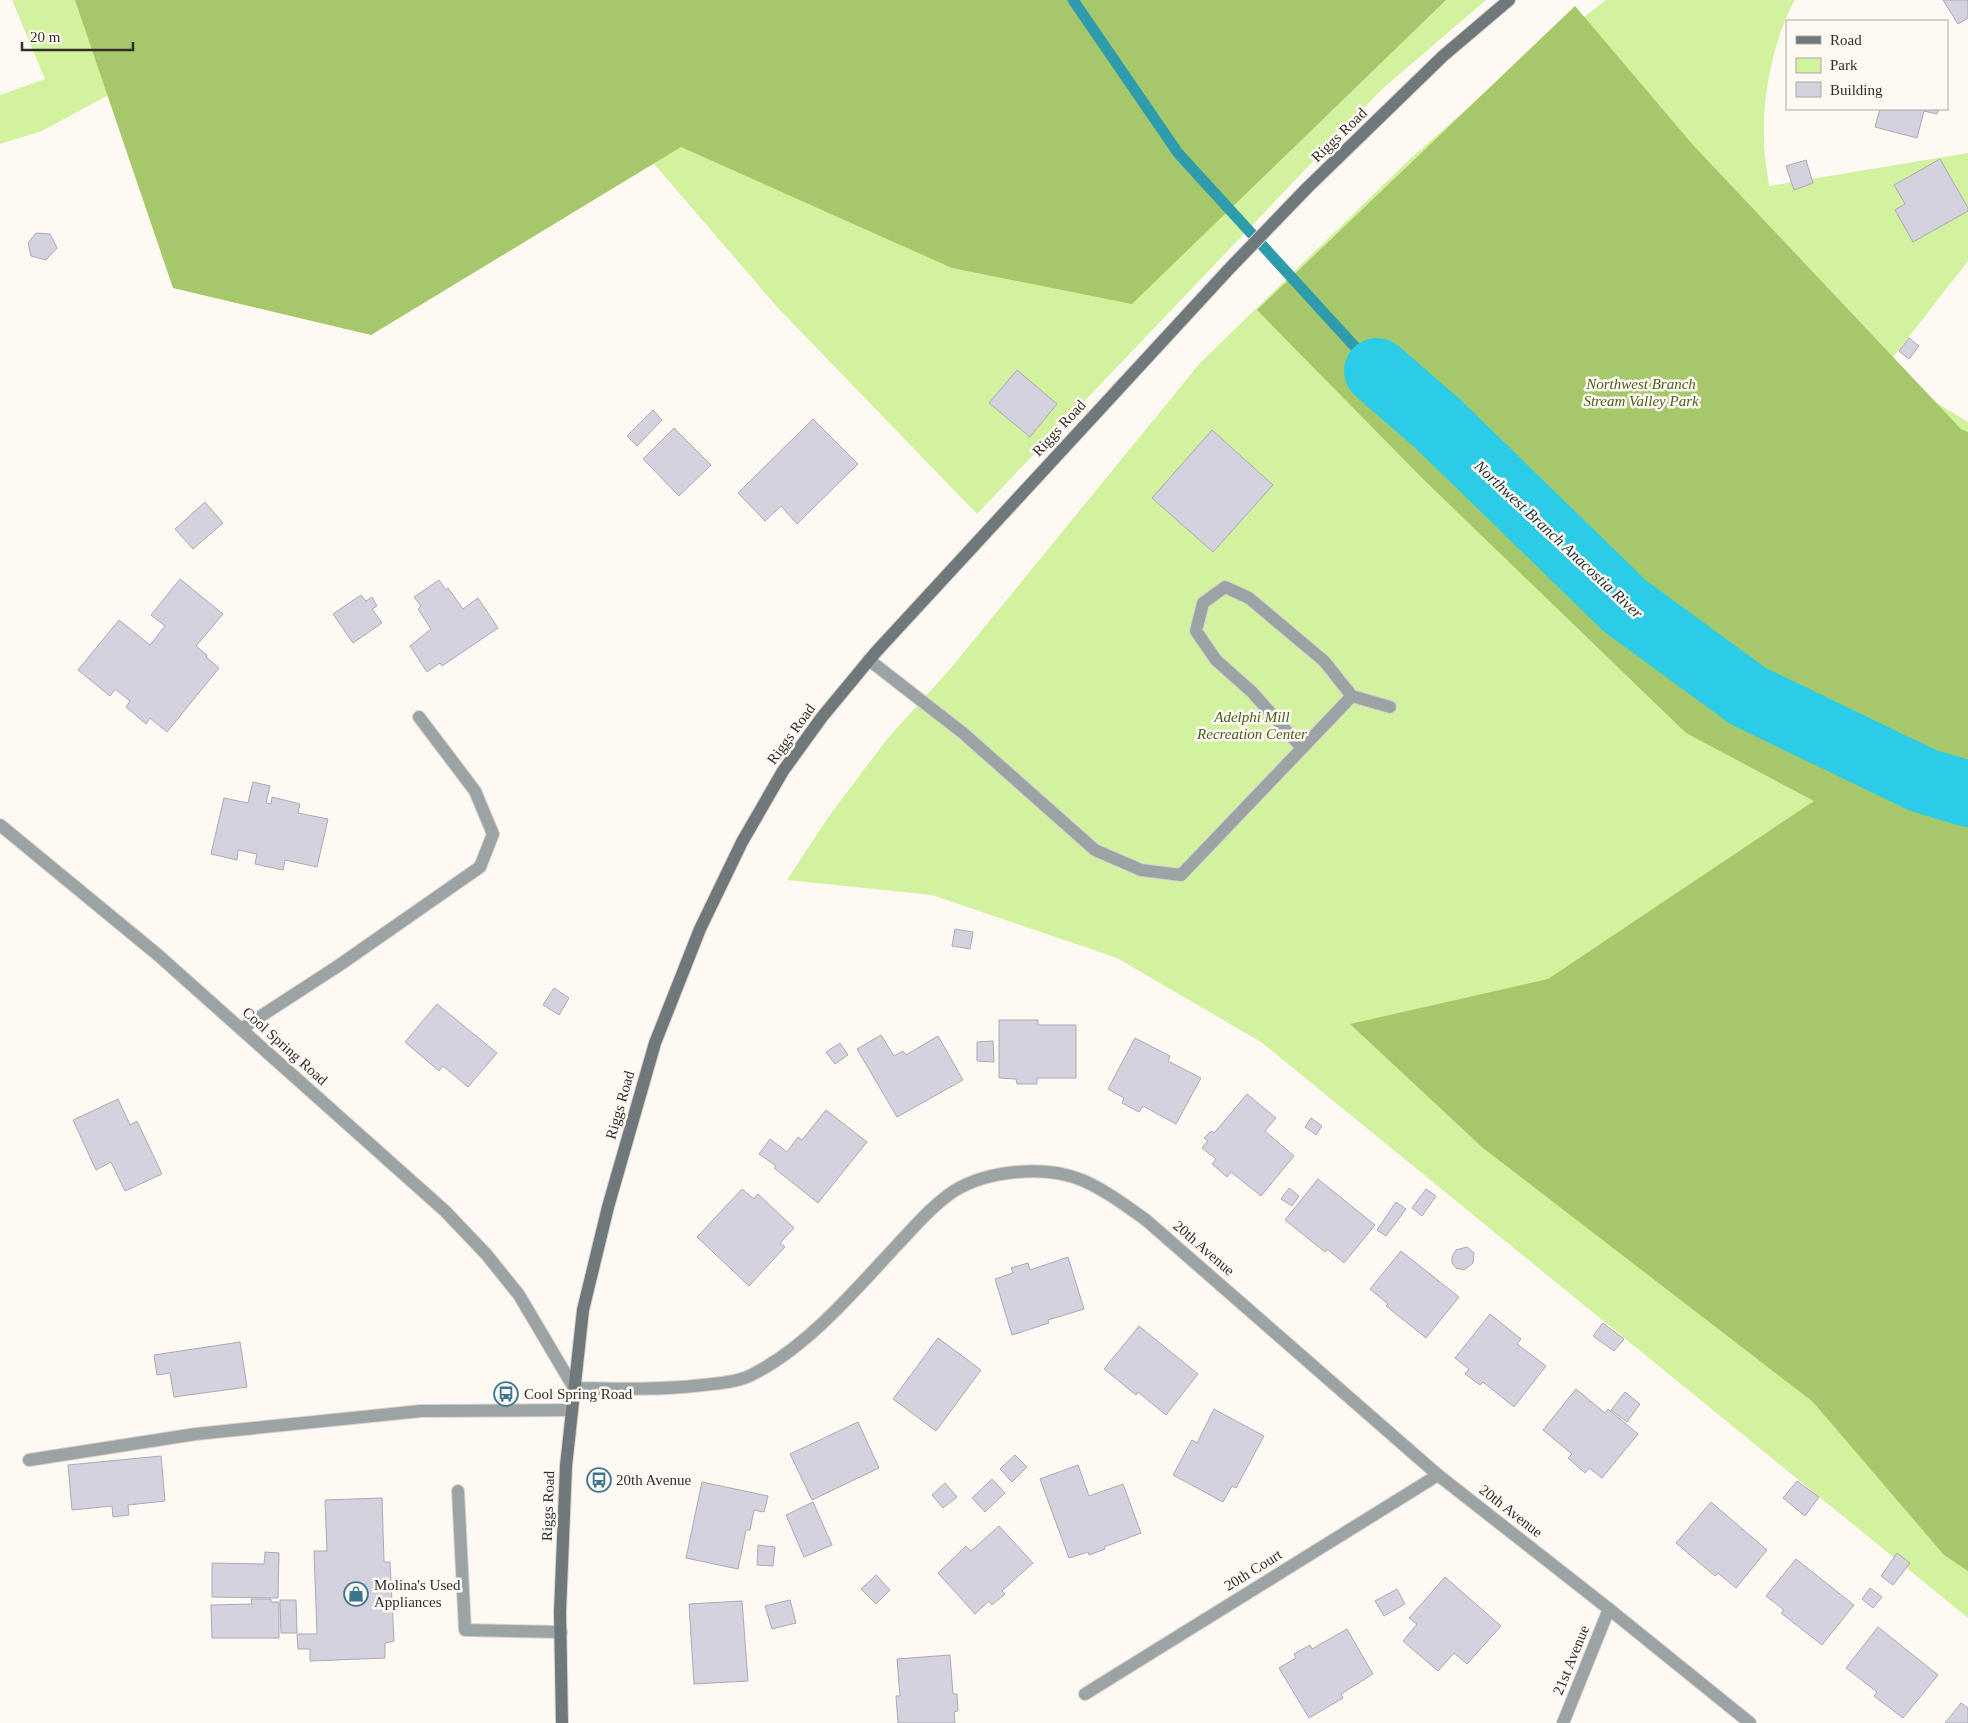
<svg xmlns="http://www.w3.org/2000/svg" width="1968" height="1723" font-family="Georgia,serif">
<rect width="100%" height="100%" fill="#fef9f2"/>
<g fill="#d3f2a0">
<polygon points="12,0 1486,0 1381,90 977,514 777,307 600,101 140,78 42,131 0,144 0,95 45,79"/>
<path d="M 1606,0 L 1795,0 C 1774,36 1762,98 1764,139 C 1764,155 1767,170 1769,186 L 1968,153 L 1968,261 L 1883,370 L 1968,422 L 1968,1618 L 1261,1042 L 1117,958 L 932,895 L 787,880 L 829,816 L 887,739 L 951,668 L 1200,363 L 1410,159 L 1489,89 Z"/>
</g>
<g fill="#a6c86a">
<polygon points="75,0 1446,0 1132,304 952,268 681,147 371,335 173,288"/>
<polygon points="1575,6 1693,145 1961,429 1968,432 1968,1571 1944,1555 1813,1402 1483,1148 1350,1024 1548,979 1814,801 1686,733 1422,478 1257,310"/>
</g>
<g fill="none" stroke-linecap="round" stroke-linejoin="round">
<polyline stroke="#2e9cad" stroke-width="11" points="1073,0 1178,153 1377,371"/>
<polyline stroke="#2ccce6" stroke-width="66" points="1377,371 1438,424 1625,606 1748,696 1922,780 1968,794"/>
</g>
<g fill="#d4d2de" stroke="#aba9b5">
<polygon points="1943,0 1968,0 1968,18 1958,24"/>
<polygon points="1880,109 1939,109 1937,114 1924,111 1917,138 1875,127"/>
<polygon points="1940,159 1968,208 1968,211 1913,242 1895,210 1905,204 1894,185"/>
<polygon points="1806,160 1813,183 1794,190 1786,166"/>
<polygon points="36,233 50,234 57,248 46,260 31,256 28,243"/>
<polygon points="1909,338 1919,346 1909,359 1899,351"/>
<polygon points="1017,370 1057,404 1030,437 989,403"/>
<polygon points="653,410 662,420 637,446 627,436"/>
<polygon points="813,419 858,464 797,524 781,506 765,521 738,493"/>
<polygon points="674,428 711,465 679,496 643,459"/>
<polygon points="1212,430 1273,485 1213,552 1152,498"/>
<polygon points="205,502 223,523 193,549 175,529"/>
<polygon points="180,579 223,614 196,646 207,655 206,657 219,668 167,732 150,718 146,724 126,707 130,701 115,689 110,696 78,670 119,620 150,645 165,626 151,615"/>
<polygon points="439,580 446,590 448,588 463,609 478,598 498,628 442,666 440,663 427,672 410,646 431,629 418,609 421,606 414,597"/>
<polygon points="361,595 366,601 372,597 377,606 372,609 382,623 353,643 333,614"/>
<polygon points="253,782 270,786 266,803 271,804 272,797 300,804 298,813 328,819 317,867 285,860 283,870 255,864 257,854 238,850 237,860 211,854 224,798 248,803"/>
<polygon points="955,929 973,932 970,949 952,946"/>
<polygon points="554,988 569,998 559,1015 543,1005"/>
<polygon points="437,1004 497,1053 468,1087 443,1066 439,1071 405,1042"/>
<polygon points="999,1020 1038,1020 1038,1025 1076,1025 1076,1078 1037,1078 1037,1084 1017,1084 1016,1079 999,1078"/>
<polygon points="881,1035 894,1056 903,1051 906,1055 938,1036 963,1080 897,1117 857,1049"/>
<polygon points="1135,1038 1170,1056 1168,1061 1201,1078 1176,1124 1143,1106 1139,1112 1122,1103 1124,1098 1108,1089"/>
<polygon points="993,1041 994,1062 977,1061 977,1042"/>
<polygon points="840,1043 848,1055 835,1064 826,1052"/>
<polygon points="1247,1094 1276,1118 1265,1131 1294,1156 1261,1196 1231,1172 1227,1177 1212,1164 1216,1159 1202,1148 1208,1141 1204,1138 1211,1131 1214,1133"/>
<polygon points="118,1099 130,1125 137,1121 162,1174 125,1191 111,1162 96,1170 73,1120"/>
<polygon points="826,1110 867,1142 818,1203 774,1168 776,1166 759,1154 770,1139 787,1152 798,1137 802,1140"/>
<polygon points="1311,1118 1322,1126 1316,1135 1305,1127"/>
<polygon points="1318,1179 1375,1225 1344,1263 1327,1249 1325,1252 1285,1220"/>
<polygon points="1289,1188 1299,1196 1292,1206 1281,1199"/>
<polygon points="742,1189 754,1199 758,1194 794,1228 780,1243 785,1247 749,1286 697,1237"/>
<polygon points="1426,1189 1436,1196 1422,1216 1412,1208"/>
<polygon points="1396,1202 1406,1209 1386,1236 1377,1230"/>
<polygon points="1467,1247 1474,1253 1473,1263 1464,1270 1456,1268 1452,1263 1452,1257 1456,1250"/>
<polygon points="1401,1251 1459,1297 1426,1338 1386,1306 1388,1304 1370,1289"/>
<polygon points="1068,1257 1084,1309 1048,1320 1049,1323 1012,1335 995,1279 1013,1273 1011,1268 1028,1263 1030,1270"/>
<polygon points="1490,1314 1521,1339 1517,1344 1546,1366 1514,1407 1483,1382 1480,1385 1465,1374 1469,1369 1455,1358"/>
<polygon points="1603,1323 1624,1339 1614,1351 1593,1336"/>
<polygon points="1139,1326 1198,1374 1166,1415 1138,1392 1136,1395 1104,1369"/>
<polygon points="938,1338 981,1370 936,1431 893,1399"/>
<polygon points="240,1342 247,1387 174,1397 170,1373 157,1375 154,1355"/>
<polygon points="1576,1389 1605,1413 1608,1409 1638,1434 1602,1478 1589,1468 1585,1473 1568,1458 1572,1454 1543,1430"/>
<polygon points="1625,1392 1640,1404 1627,1422 1611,1410"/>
<polygon points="1214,1409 1264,1436 1236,1488 1232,1486 1223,1502 1173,1475 1192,1440 1197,1443"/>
<polygon points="858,1422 879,1468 812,1500 790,1454"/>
<polygon points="1015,1455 1027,1467 1012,1482 1000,1469"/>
<polygon points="161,1456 165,1501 128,1505 129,1515 113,1517 112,1506 72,1510 68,1465"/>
<polygon points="1078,1465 1089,1496 1123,1484 1141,1533 1104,1547 1105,1549 1089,1555 1088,1552 1069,1558 1040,1479"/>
<polygon points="992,1479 1005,1493 985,1512 972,1498"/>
<polygon points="1797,1481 1819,1497 1805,1516 1783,1498"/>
<polygon points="702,1482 768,1496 764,1512 754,1510 750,1530 746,1530 738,1569 686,1558"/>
<polygon points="945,1483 957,1497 943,1508 932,1495"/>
<polygon points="382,1498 384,1562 390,1562 394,1641 385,1643 385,1658 310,1661 310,1649 298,1649 297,1634 317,1634 314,1551 327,1551 325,1500"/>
<polygon points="813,1502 832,1545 804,1557 786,1515"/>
<polygon points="1711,1502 1767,1550 1736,1588 1718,1573 1715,1576 1676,1543"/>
<polygon points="999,1526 1033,1563 1002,1591 1005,1594 992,1605 989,1601 975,1614 938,1573 966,1546 971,1551"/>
<polygon points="758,1545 775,1547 773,1566 757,1565"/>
<polygon points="265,1552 279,1553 278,1598 212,1597 212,1563 264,1564"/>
<polygon points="1897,1553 1910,1563 1893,1585 1881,1576"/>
<polygon points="1796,1559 1854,1605 1822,1645 1781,1613 1784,1610 1766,1596"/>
<polygon points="876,1575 890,1590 876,1604 861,1589"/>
<polygon points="1445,1577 1501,1626 1467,1664 1454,1653 1438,1671 1403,1641 1417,1624 1409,1618"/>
<polygon points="1870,1588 1882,1597 1873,1608 1862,1599"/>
<polygon points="1397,1589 1405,1604 1384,1616 1375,1601"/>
<polygon points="251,1599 271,1599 271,1602 279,1602 279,1638 212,1638 211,1605 252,1604"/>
<polygon points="280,1600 296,1600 297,1633 281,1633"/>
<polygon points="790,1600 796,1623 772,1629 765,1606"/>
<polygon points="742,1601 748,1681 694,1684 689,1604"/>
<polygon points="1878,1627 1938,1675 1903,1718 1874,1696 1877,1692 1846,1668"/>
<polygon points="1347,1629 1373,1674 1341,1694 1343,1698 1309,1718 1279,1668 1296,1658 1294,1654 1310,1645 1312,1649"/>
<polygon points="950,1655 953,1694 957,1694 958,1711 954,1712 955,1723 898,1723 896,1696 900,1696 897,1659"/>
<polygon points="1961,1703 1968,1708 1968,1723 1945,1723"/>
</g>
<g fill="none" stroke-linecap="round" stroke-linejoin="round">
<g stroke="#d9d4ce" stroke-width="14">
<g id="lane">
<polyline points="869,660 963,733 1095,850 1141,870 1181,875 1352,696"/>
<polyline points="1302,748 1252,692 1216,660 1196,631 1203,603 1225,587 1249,598 1324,661 1352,696 1390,707"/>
<polyline points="241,1029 338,966 480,867 493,834 475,791 419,717"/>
<polyline points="29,1460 196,1434 421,1411 572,1410"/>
<polyline points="458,1491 465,1630 561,1632"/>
</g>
</g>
<g stroke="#d9d4ce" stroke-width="14">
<g id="street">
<path d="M 0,825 L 158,955 L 445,1211 L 486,1254 L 519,1295 L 574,1388 C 617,1389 660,1390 703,1385 C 721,1383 741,1382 757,1372 C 811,1343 857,1288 899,1243 C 916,1225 933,1205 954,1191 C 988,1170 1045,1165 1082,1180 C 1105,1190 1125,1205 1146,1220 L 1438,1475 L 1609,1609 L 1750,1723"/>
<polyline points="1085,1694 1438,1475"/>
<polyline points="1563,1723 1609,1609"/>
</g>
</g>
<g stroke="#d9d4ce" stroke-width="14">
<polyline id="secondary" points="562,1723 560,1612 566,1466 583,1310 608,1207 655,1043 700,929 742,842 783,771 822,717 875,653 1229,269 1307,188 1443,56 1509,0"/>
</g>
<use href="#lane" stroke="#9ca3a4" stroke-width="12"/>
<use href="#street" stroke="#9ca3a4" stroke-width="12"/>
<use href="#secondary" stroke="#6f797b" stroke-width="12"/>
</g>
<defs>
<g id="bus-ring" transform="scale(1.25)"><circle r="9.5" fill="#fef9f2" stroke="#3b768e" stroke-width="1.5"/><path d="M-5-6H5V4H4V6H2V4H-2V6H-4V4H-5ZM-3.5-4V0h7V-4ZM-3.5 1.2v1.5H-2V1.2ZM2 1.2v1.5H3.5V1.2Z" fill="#3b768e"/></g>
<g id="shop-ring" transform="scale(1.25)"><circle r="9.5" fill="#fef9f2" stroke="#3b768e" stroke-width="1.5"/><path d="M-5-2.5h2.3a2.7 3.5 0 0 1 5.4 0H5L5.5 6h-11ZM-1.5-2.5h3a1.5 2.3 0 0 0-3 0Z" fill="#3b768e"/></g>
</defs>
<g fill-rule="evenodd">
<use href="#bus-ring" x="506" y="1394"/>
<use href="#bus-ring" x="599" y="1480"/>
<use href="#shop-ring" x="356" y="1594"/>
</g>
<g text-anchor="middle" stroke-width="5" stroke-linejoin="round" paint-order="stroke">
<g font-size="15" fill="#312d29" stroke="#fef9f2">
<text transform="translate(1339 135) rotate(-44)" y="5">Riggs Road</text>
<text transform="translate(1059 428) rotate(-47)" y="5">Riggs Road</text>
<text transform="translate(791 734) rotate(-54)" y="5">Riggs Road</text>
<text transform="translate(285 1046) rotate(42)" y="5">Cool Spring Road</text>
<text transform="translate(620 1105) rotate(-74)" y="5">Riggs Road</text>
<text transform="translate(1204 1248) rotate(41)" y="5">20th Avenue</text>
<text transform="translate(548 1506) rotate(-88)" y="5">Riggs Road</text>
<text transform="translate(1511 1511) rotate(38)" y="5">20th Avenue</text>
<text transform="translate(1253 1570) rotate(-32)" y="5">20th Court</text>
<text transform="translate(1571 1660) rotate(-68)" y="5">21st Avenue</text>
</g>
<g font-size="15" font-style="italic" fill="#495e1d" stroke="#fef9f2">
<text x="1641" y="389">Northwest Branch<tspan x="1641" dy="17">Stream Valley Park</tspan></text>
<text x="1252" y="722">Adelphi Mill<tspan x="1252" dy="17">Recreation Center</tspan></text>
</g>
<g font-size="15" fill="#312d29" stroke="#fef9f2" text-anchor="start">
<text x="524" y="1399">Cool Spring Road</text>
<text x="616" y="1485">20th Avenue</text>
<text x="374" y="1590">Molina's Used<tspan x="374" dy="17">Appliances</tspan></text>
</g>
<g font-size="16" font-style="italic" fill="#172f34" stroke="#fef9f2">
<text transform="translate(1559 539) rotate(43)" y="6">Northwest Branch Anacostia River</text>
</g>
</g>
<rect x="1786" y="20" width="162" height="90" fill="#fef9f2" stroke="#aca7a2"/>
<rect x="1796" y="36" width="25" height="8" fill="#6f797b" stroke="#aca7a2"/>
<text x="1830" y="45" font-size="15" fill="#312d29">Road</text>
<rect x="1796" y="58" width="25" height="15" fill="#d3f2a0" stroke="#aca7a2"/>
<text x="1830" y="70" font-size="15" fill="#312d29">Park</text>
<rect x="1796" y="82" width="25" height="15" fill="#d4d2de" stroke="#aca7a2"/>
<text x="1830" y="95" font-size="15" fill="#312d29">Building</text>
<path d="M22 42v8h111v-8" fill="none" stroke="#312d29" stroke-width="2.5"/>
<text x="30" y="42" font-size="15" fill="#312d29" stroke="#fef9f2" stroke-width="4" paint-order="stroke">20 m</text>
</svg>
